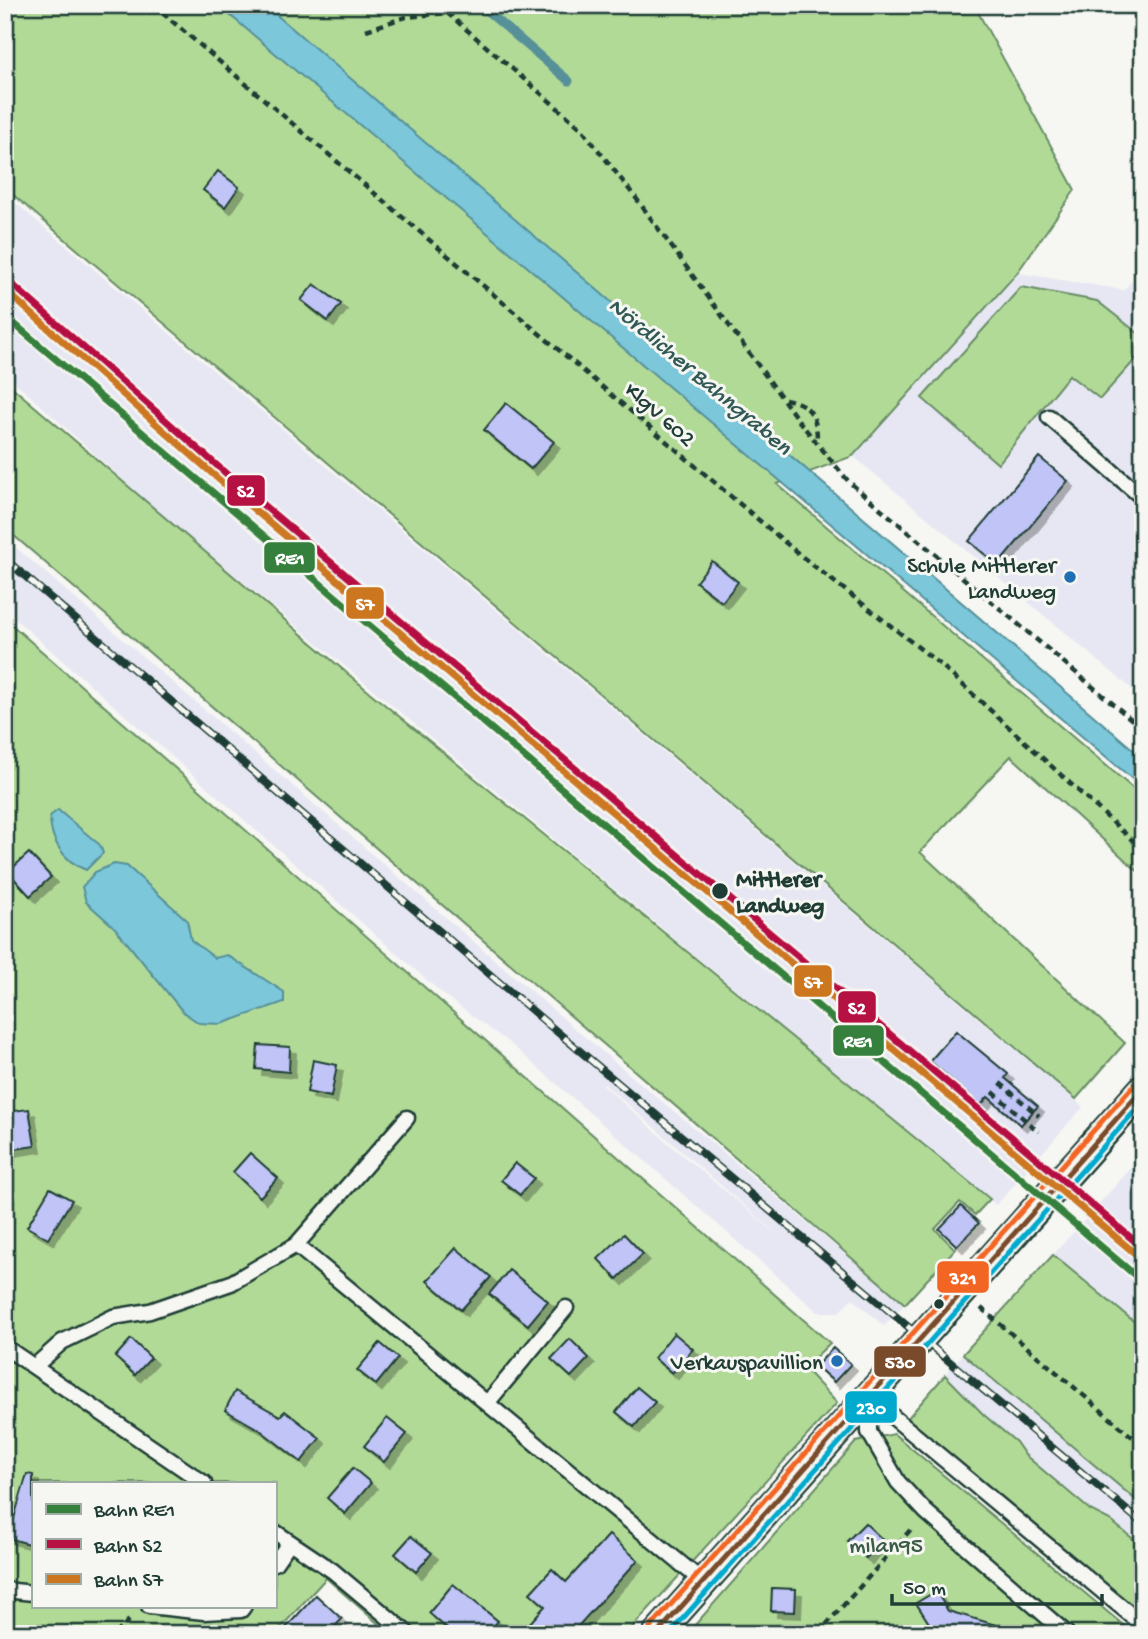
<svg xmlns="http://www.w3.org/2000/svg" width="1148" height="1639" font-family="'Gochi Hand',sans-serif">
<defs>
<filter id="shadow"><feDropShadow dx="6" dy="6" stdDeviation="0" flood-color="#0004"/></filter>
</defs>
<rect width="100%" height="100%" fill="#f6f6f2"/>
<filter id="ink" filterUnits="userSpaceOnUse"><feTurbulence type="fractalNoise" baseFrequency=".0143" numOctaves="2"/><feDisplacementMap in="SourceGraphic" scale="14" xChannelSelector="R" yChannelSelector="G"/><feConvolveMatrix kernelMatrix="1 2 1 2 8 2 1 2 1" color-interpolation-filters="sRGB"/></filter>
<g filter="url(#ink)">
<g fill="#e6e7f3" fill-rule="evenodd">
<polygon points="5,194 1083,1107 996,1205 155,509 5,373"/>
<polygon points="1143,268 1143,698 853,456 1017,273 1124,290"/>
<path d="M 5,538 L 574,1028 L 905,1304 L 884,1326 L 852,1298 L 839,1312 L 818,1312 L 512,1045 L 444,995 L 5,610 ZM 603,1085 L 604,1084 L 785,1241 L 677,1151 Z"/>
<polygon points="1141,1157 1143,1159 1143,1329 1053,1255"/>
<polygon points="963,1354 1143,1506 1143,1547 1110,1520 1090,1510 1025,1455 1016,1442 984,1415 945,1375"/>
</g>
<g fill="#b2da97" stroke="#688c66" stroke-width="2" fill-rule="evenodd">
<polygon points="5,5 974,5 1075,190 1017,273 853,456 777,484 1143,797 1143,876 1011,756 920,852 1125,1043 1076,1099 5,188"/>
<polygon points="1021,287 1097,301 1143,337 1143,351 1100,399 1069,375 998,464 922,398"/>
<polygon points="5,381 368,691 990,1199 975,1215 960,1202 935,1229 955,1249 905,1304 5,528"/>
<path d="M 5,619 L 830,1343 L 804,1368 L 837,1403 L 626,1634 L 390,1634 L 326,1578 L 275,1634 L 5,1634 ZM 33,1483 L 275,1483 L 275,1606 L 33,1606 Z"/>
<polygon points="1053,1255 1143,1329 1143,1506 963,1354"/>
<polygon points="945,1375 984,1415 1016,1442 1025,1455 1090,1510 1110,1520 1143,1547 1143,1615 907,1419"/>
<polygon points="894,1434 1134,1634 687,1634 856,1442"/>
</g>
<g fill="#7bc7da" stroke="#569098" stroke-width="2">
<polygon points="218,5 265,5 1143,758 1143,788"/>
<path d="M 58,810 L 100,845 L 103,853 L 86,870 C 63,861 50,840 50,816 Z"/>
<polygon points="114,864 127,866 187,920 191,940 215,958 227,955 284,992 284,1002 221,1024 199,1023 183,1012 115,928 86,902 82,887 95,872"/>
</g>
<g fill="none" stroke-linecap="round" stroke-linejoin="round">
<polyline stroke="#569098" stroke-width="9" points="480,5 569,81"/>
</g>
<g fill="#c0c4f6" stroke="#1f3d34" stroke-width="2" filter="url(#shadow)">
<polygon points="218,171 239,187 225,207 203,190"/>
<polygon points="314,284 341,304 328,321 301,300"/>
<polygon points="506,403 554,442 531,469 484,430"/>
<polygon points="1039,457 1068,481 998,565 969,541"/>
<polygon points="712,561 738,582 722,602 696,582"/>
<polygon points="29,853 51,877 30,896 8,872"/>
<polygon points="956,1031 1008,1074 1005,1078 1038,1106 1021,1125 988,1097 981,1105 930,1061"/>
<polygon points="258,1045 290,1047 289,1072 256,1069"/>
<polygon points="313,1060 337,1065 331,1097 307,1092"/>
<polygon points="29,1109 35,1146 8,1150 5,1112"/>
<polygon points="250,1153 278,1178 260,1197 233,1172"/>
<polygon points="515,1163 534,1178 520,1195 501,1180"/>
<polygon points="50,1188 72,1200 48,1239 27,1227"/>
<polygon points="961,1206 979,1223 957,1246 939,1229"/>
<polygon points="624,1234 643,1254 617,1279 598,1259"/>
<polygon points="456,1248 491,1277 461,1310 427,1281"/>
<polygon points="509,1270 548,1301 528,1325 489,1294"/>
<polygon points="674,1333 693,1349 672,1373 654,1358"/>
<polygon points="131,1339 151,1358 135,1375 115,1357"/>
<polygon points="570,1339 589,1358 571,1377 551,1359"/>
<polygon points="380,1343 398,1358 376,1385 357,1370"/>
<polygon points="833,1348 851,1364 834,1382 816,1366"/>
<polygon points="637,1387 655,1402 634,1427 616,1412"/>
<polygon points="235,1391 280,1416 285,1411 320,1438 301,1462 260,1430 225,1410"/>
<polygon points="387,1418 407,1434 384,1462 364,1446"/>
<polygon points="353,1468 371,1483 345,1514 327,1498"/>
<polygon points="27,1474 33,1475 33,1529 29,1544 8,1538"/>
<polygon points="865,1523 883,1540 866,1558 847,1541"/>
<polygon points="609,1535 638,1560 571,1634 520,1634 545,1606 530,1593 552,1569 566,1582"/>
<polygon points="411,1536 432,1553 416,1572 395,1554"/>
<polygon points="453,1584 498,1621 487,1634 453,1634 429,1613"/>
<polygon points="772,1588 796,1589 795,1612 771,1611"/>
<polygon points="936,1591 948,1611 1006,1628 1005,1634 936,1634 916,1603"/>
<polygon points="316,1595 342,1619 328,1634 280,1634"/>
</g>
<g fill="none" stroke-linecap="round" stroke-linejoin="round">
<g stroke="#1f3d34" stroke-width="19">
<g id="service">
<polyline points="1049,417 1143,498"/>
<polyline points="296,1245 407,1118"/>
<polyline points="5,1347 204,1483"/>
<polyline points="35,1366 62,1342 113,1317 150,1311 231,1283 296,1245 703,1582"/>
<polyline points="869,1397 1143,1625"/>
<polyline points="869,1399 869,1432 898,1482 926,1512 1067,1634"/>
<polyline points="488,1402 566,1308"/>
<polyline points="275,1532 333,1571 408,1634"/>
<polyline points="275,1563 289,1543"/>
<polyline points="5,1590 33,1593"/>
<polyline points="149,1606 204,1612 241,1610 244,1606"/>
</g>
</g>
<g stroke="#1f3d34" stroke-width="32">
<polyline id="minor" points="657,1634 1143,1089"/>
</g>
<g stroke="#1f3d34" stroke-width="4.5" stroke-dasharray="7 5" stroke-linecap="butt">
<polyline points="153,5 800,555 941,665 1143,850"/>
<polyline points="438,5 581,128 636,198 798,420 849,482 1143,729"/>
<polyline points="366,30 406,17 447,13"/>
<path d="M 785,399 C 811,404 817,416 817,441"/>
<polyline points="1000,1083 1039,1116"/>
<polyline points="993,1092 1039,1132"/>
<polyline points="981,1308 1143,1446"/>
<polyline points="116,1634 132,1617"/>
<polyline points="818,1634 913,1527"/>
</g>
<use href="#service" stroke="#f6f6f2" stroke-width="14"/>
<use href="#minor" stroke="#f6f6f2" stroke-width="26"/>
<g stroke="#1f3d34" stroke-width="8">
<polyline id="rail" points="5,559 549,1025 1143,1524"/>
</g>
<use href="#rail" stroke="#f6f6f2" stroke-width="5" stroke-dasharray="16" stroke-linecap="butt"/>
<g stroke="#f6f6f2" stroke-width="10">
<polyline id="bus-1" points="657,1634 1143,1089"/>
</g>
<g stroke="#f6f6f2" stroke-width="10">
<polyline id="bus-2" points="669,1634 1143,1102"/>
</g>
<g stroke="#f6f6f2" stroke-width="10">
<polyline id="bus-3" points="650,1628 1136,1083"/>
</g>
<use href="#bus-1" stroke="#7a4b2a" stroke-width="5"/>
<use href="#bus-2" stroke="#00a9ce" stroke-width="5"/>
<use href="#bus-3" stroke="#f26522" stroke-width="5"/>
<g stroke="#f6f6f2" stroke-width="12">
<polyline id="rail-1" points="5,316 1143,1282"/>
</g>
<g stroke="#f6f6f2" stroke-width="12">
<polyline id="rail-2" points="5,278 230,477 1143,1248"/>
</g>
<g stroke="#f6f6f2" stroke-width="12">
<polyline id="rail-3" points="5,290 224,484 1137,1255"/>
</g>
<use href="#rail-1" stroke="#36803d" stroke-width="7"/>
<use href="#rail-2" stroke="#b51143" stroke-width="7"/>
<use href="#rail-3" stroke="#cc7720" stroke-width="7"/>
</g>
</g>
<g fill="#1f6fb2" stroke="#f6f6f2" stroke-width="2.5">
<circle cx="1070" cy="577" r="7"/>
<circle cx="837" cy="1361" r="7"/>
</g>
<g fill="#1f3d34" stroke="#f6f6f2" stroke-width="2.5">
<circle cx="720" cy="891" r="9"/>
<circle cx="939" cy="1304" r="6"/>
</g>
<g text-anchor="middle" stroke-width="6" stroke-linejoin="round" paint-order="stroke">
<g font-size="23" fill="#1f3d34" stroke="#f6f6f2">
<text transform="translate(661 413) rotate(41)" y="8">KlgV 602</text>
</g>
<g font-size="23" fill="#1f3d34" stroke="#f6f6f2" text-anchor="end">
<text x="1056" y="572">Schule Mittlerer<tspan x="1056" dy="26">Landweg</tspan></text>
<text x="823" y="1369">Verkauspavillion</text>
</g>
<g font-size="23" font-weight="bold" fill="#1f3d34" stroke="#f6f6f2" text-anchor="start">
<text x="736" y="886">Mittlerer<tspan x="736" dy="26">Landweg</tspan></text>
</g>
<g font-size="23" fill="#3c5c48" stroke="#f6f6f2">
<text x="886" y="1552">milan95</text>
</g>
<g font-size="24" font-style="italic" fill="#315955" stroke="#f6f6f2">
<text transform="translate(701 375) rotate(40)" y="8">Nördlicher Bahngraben</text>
</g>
</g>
<g stroke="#f6f6f2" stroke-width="2.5">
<rect x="226" y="474" width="40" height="33" rx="7" fill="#b51143"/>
<rect x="263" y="541" width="53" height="33" rx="7" fill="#36803d"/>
<rect x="345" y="586" width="40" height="34" rx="7" fill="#cc7720"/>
<rect x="793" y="964" width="40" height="34" rx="7" fill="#cc7720"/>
<rect x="837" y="990" width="40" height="34" rx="7" fill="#b51143"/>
<rect x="832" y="1024" width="53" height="33" rx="7" fill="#36803d"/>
<rect x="936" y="1260" width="54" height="34" rx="7" fill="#f26522"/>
<rect x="873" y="1345" width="54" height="33" rx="7" fill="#7a4b2a"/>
<rect x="844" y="1390" width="54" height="34" rx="7" fill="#00a9ce"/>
</g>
<g font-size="19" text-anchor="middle" font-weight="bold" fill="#fff">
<text x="246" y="497">S2</text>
<text x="290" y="564">RE1</text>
<text x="365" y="610">S7</text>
<text x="813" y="988">S7</text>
<text x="857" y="1014">S2</text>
<text x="858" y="1047">RE1</text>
<text x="963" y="1284">321</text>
<text x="900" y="1368">530</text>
<text x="871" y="1414">230</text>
</g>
<rect width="1148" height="1639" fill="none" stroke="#f6f6f2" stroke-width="28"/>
<rect x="14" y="14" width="1120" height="1611" fill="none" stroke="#1f3d34" stroke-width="2.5" filter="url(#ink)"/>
<rect x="32" y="1482" width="245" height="126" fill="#f6f6f2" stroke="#a0aca6" stroke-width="2"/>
<rect x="46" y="1504" width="35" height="10" fill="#36803d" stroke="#a0aca6" stroke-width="2"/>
<text x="94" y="1516" font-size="21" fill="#1f3d34">Bahn RE1</text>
<rect x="46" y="1539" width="35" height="10" fill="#b51143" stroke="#a0aca6" stroke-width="2"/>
<text x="94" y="1552" font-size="21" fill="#1f3d34">Bahn S2</text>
<rect x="46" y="1574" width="35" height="10" fill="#cc7720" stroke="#a0aca6" stroke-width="2"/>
<text x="94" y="1586" font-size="21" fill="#1f3d34">Bahn S7</text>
<path d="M892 1594v10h210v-10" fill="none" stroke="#1f3d34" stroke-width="3.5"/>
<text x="903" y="1594" font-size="21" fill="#1f3d34" stroke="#f6f6f2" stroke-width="5" paint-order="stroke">50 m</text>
</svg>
